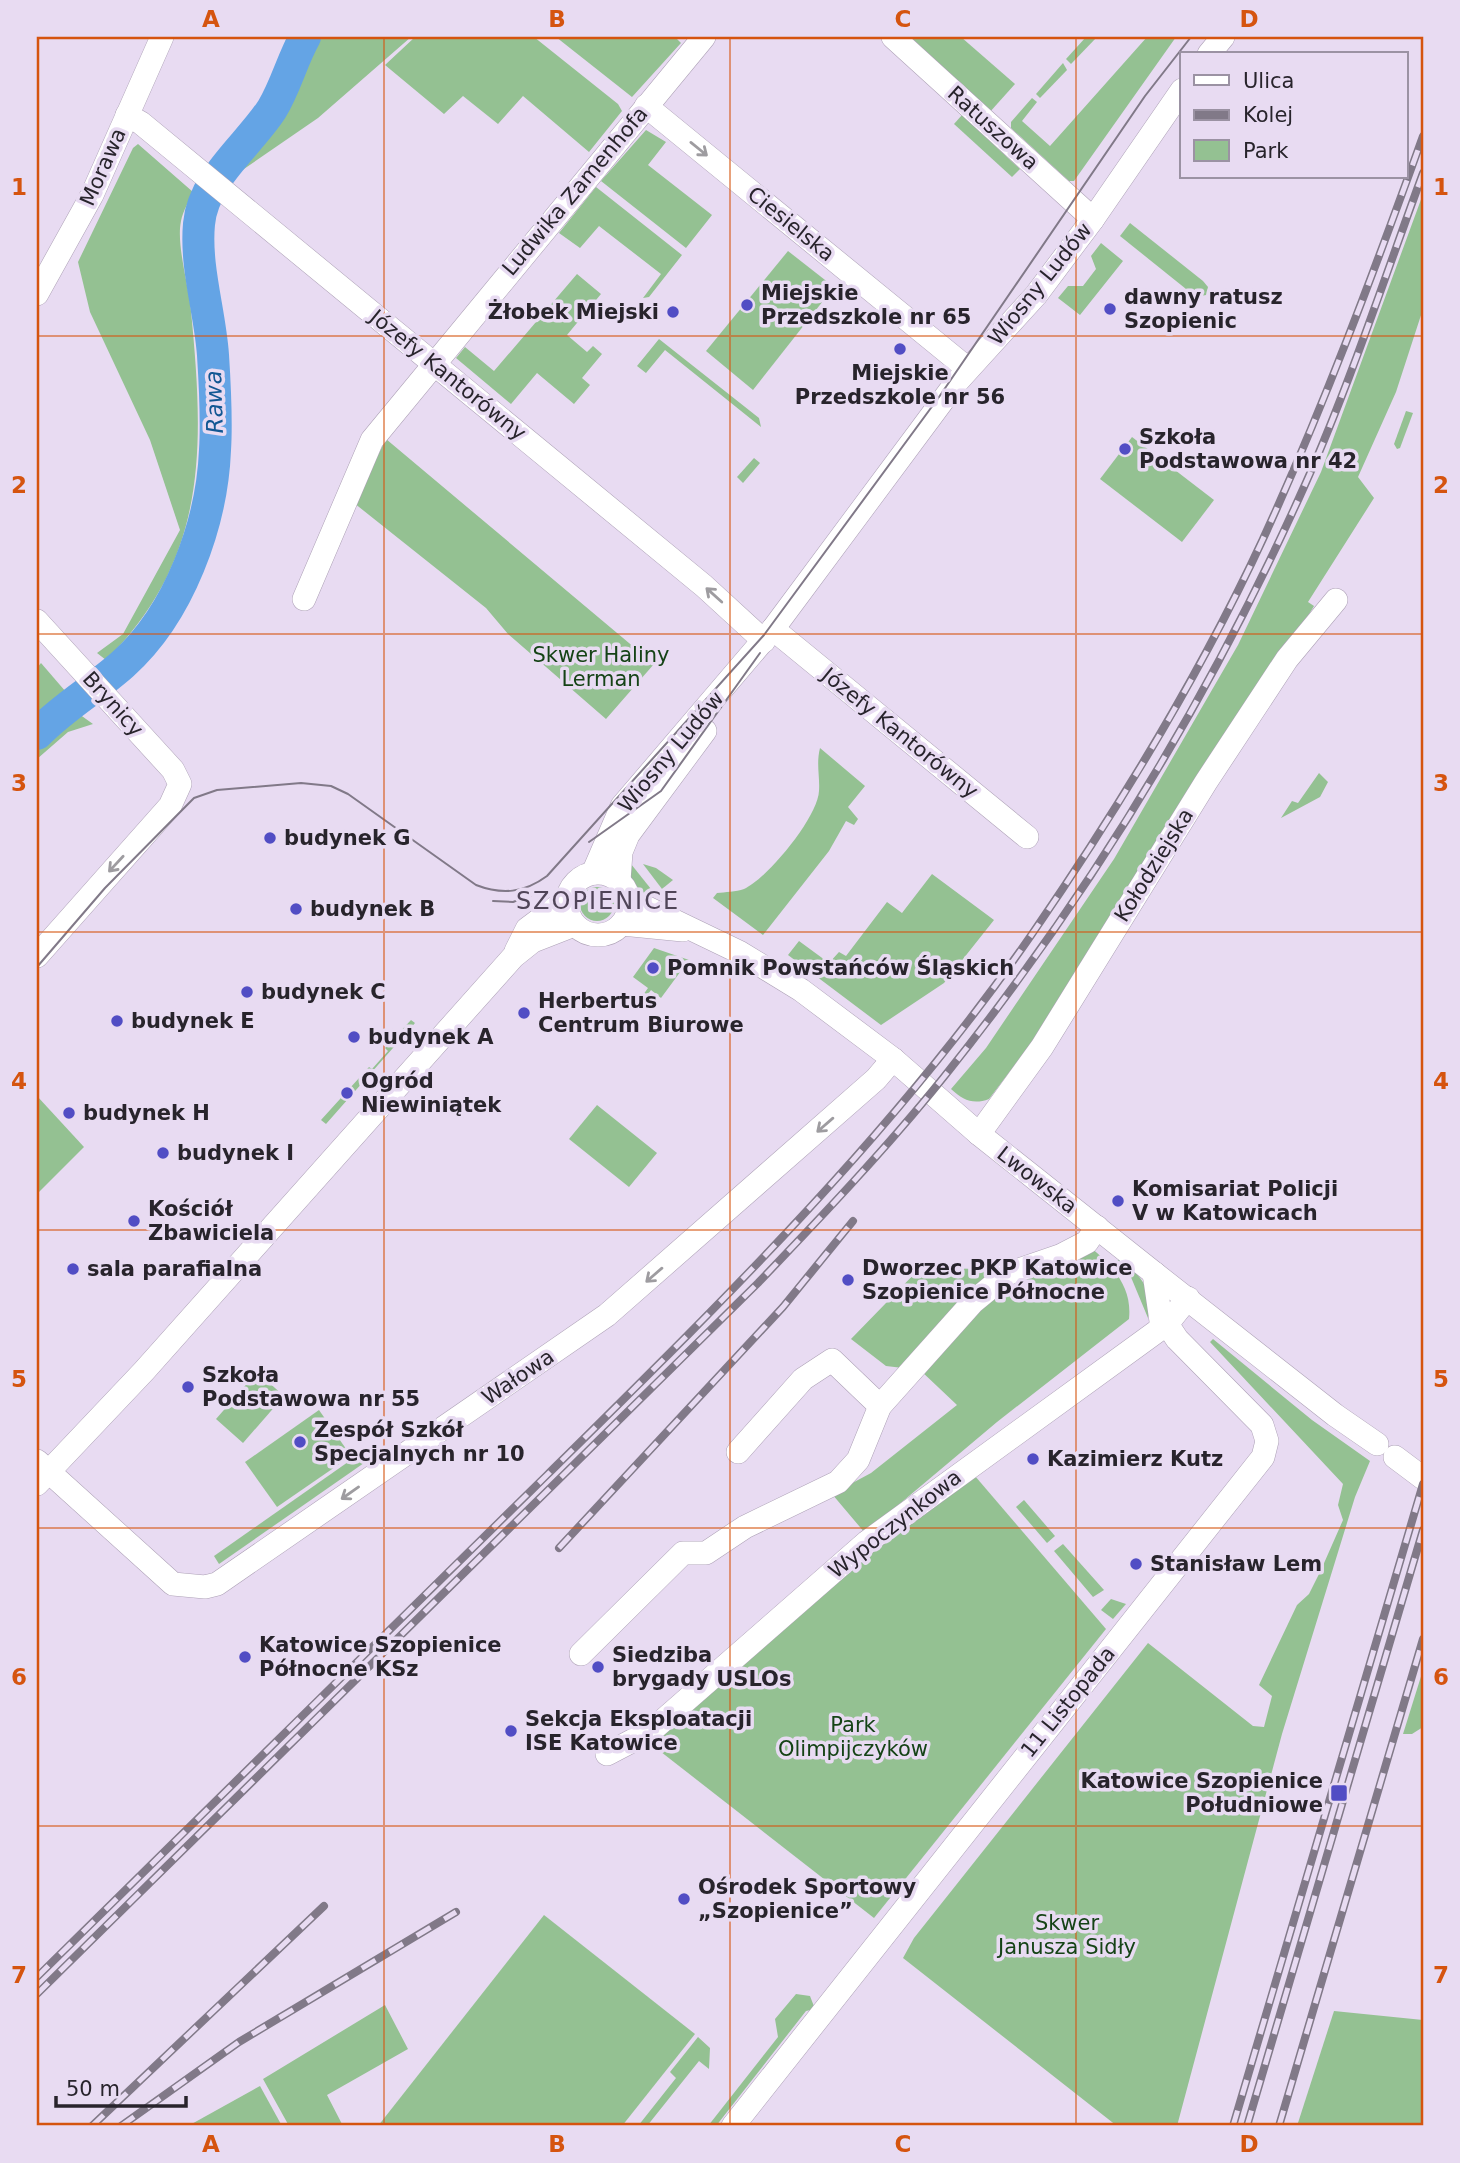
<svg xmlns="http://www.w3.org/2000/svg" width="1460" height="2163" font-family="'DejaVu Sans',sans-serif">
<rect width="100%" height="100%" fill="#e8dbf2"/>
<g fill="#94c192">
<polygon points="287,37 411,37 318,118 241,171 218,152 266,95"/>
<polygon points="415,37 534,37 618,104 622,111 589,152 523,96 498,124 463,96 444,114 385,65"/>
<polygon points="556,37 679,37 677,39 681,43 632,97"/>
<polygon points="906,37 961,37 1015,84 989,113"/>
<polygon points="1086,37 1097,37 1071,64 1066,59"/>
<polygon points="1147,37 1176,37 1074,181 1069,181 1011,128 1011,122 1032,98 1037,102 1022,121 1050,146"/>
<polygon points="1063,63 1067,70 1040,98 1036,94"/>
<polygon points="962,115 1020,169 1012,177 954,124"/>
<polygon points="646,130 666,142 648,165 712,215 686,248 601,181"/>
<path d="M 138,144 L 193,192 C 189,201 183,211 181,221 C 176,245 189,286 191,311 C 204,446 209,558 106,660 L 97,653 L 123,634 L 180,530 L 150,440 L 90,312 L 78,262 L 133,148 Z"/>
<polygon points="596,187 682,255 649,297 643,298 661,274 599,226 580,248 559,233"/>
<path d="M 1423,194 L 1423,309 L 1396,392 L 1358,477 L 1374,498 L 1308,602 L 1314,606 L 1300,629 L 1042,1029 L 989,1099 C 973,1105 963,1100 951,1089 L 986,1048 L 1114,859 L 1238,645 L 1321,472 Z"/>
<polygon points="1130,223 1203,281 1208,287 1206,295 1196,297 1120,236"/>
<polygon points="1101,243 1123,261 1080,315 1058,298 1068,286 1083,286 1096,269 1091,256"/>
<polygon points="788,251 834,287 753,390 706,351"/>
<polygon points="577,274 601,294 567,335 587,352 593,346 602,354 582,378 590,385 574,404 537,373 511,404 456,358 465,347 494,371"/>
<polygon points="659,339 759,418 761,427 665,350 646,373 637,366"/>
<polygon points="1406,411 1413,413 1400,448 1397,449 1394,444"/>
<polygon points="1132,437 1214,500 1182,542 1100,479"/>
<polygon points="386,439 654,664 606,719 508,634 486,608 354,503"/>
<polygon points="754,458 760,463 743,483 737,477"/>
<polygon points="41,663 66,692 37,714 37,668"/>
<polygon points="79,714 93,724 68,732 37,759 37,747"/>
<path d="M 820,748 L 865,786 L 848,807 L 858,819 L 854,825 L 846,821 L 829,851 L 763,935 L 713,898 L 717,893 C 725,892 736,892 744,889 C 767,879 818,817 819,791 C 820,776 816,764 820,748 Z"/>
<polygon points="1319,773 1328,782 1320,797 1281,818 1292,801 1298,803"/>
<path d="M 627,859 L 651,889 L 649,895 C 634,888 626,876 627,859 Z"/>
<polygon points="643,864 656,868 673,880 662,889"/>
<polygon points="932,874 994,920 944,983 881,1025 788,955 799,941 829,963 839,952 846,956 887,902 902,913"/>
<circle cx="597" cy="904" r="17"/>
<polygon points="654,948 689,960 661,998 651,990 641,1004 638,1002 648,988 633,977"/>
<polygon points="411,1020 415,1023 326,1124 321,1120 369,1067 372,1069 388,1051 385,1048"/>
<polygon points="37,1096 84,1147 37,1194"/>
<polygon points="597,1105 657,1153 629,1187 569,1139"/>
<path d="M 1080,1238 C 1105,1260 1133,1281 1129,1319 L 997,1422 L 865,1533 L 832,1494 L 871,1473 L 957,1405 L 920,1370 L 886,1366 L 851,1339 L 921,1267 L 1001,1270 L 1010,1293 Z"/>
<path d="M 1120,1258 C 1141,1275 1154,1291 1148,1318 L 1128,1270 L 1117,1261 Z"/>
<polygon points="1213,1339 1312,1420 1370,1461 1355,1497 1282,1734 1177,2126 1117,2126 903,1958 914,1938 1148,1643 1253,1726 1264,1727 1272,1696 1259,1685 1297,1605 1309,1594 1321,1570 1343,1520 1338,1505 1343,1484 1210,1342"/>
<polygon points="257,1372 284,1396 243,1443 216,1419"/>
<polygon points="319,1410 351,1456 277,1507 245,1462"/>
<polygon points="368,1448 374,1456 219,1564 214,1556"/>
<polygon points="975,1476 1106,1629 874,1918 647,1741 856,1564"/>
<polygon points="1024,1500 1055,1536 1047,1543 1016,1507"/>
<polygon points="1063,1544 1104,1590 1093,1597 1054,1551"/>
<polygon points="1111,1599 1126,1604 1113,1619 1101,1610"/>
<polygon points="1423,1670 1423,1727 1412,1734 1403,1734"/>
<polygon points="544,1915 695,2034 622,2126 378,2126"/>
<polygon points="796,1994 810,1996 815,2009 806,2011 716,2126 708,2126 778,2037 775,2019"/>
<polygon points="385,2005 408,2049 327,2095 343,2126 289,2126 263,2079"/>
<polygon points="1334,2011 1423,2020 1423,2126 1297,2126"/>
<polygon points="698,2037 710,2048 709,2069 699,2061 647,2126 638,2126 676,2078 670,2072"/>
<polygon points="260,2086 282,2126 188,2126"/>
</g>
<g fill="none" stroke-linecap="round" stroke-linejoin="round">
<path stroke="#64a4e5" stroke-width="32" d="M 37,734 C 63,707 95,689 123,664 C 179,614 212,524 215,450 C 217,419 215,386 213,355 C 210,312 195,267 199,224 C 203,178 249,145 272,109 C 286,86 292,60 305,37"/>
<g stroke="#ada1b6" stroke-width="24">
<g id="minor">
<polyline points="893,37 1093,219"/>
<polyline points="1209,54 1223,37"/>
<polyline points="646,106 968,369"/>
<polyline points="127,115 141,123 704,586 764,641"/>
<polyline points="37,294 92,195 162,37"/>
<polyline points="304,599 372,440 704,37"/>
<polyline points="37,621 173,770 180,784 170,806 37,956"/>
<polyline points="773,629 1027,837"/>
<circle cx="598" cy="904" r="31"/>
<polyline points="593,873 622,806 773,629 955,384 1036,295 1093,219 1182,90"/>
<polyline points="619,881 621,852 628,835 705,731"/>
<polyline points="629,899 739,952 801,990 893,1059 979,1134 1154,1273 1335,1415 1377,1444"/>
<polyline points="622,924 683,930"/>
<polyline points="516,951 527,929 566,900"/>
<polyline points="979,1134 1042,1047 1206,782 1287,659 1336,600"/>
<polyline points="738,1452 803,1379 832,1360 880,1406"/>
<polyline points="1395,1457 1423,1478"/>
<polyline points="37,1461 173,1584 205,1587 217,1584 607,1315 876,1079 893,1059"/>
<polyline points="37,1484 144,1371 513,957 533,941 574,925"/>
<polyline points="581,1654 683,1553 706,1553 745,1527 838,1482 858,1460 880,1406 973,1302 1007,1274 1062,1255 1087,1242 1097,1227"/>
<polyline points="607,1754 651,1731 867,1542 1167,1324 1188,1298"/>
<polyline points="733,2126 1263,1457 1267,1441 1262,1425 1177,1339 1167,1324 1161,1321 1154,1273"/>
</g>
</g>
<use href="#minor" stroke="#fff" stroke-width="23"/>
<g stroke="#817988" stroke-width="2">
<polyline points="589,842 661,791 760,653"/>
<polyline points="493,901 513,902 540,892"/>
<path d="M 37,967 L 105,888 L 194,798 L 217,790 L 301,783 L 331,786 L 348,794 L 476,885 C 502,895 524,893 547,876 L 764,635 L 939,397 L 1145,96 L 1191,37"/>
</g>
<g stroke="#817988" stroke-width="8">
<g id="rail">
<polyline points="559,1548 783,1307 853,1221"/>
<path d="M 37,1977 C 207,1810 377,1642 547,1475 C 719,1305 894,1134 1032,934 C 1118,809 1199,677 1263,539 C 1323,408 1374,272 1423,136"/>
<path d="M 37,1994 L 758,1283 C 822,1216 885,1150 943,1078 C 1085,901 1205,706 1299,498 C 1347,393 1383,282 1423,173"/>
<polyline points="92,2126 324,1906"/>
<polyline points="121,2126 239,2042 456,1912"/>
<polyline points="1233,2126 1423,1484"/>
<polyline points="1247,2126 1423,1530"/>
<polyline points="1279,2126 1423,1639"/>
</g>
</g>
<use href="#rail" stroke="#e8dbf2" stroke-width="5" stroke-dasharray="16" stroke-linecap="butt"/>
</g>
<defs><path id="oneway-shaft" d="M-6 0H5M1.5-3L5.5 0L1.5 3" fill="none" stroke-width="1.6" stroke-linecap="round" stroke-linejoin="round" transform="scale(1.75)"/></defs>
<g stroke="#9e9ca0">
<use href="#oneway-shaft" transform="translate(699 149) rotate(39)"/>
<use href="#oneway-shaft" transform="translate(714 595) rotate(-138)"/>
<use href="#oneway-shaft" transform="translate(116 864) rotate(133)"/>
<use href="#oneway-shaft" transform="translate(825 1125) rotate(139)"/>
<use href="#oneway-shaft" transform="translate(654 1275) rotate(139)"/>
<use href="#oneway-shaft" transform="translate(350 1493) rotate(145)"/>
</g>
<path fill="none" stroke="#d5540f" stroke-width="2" stroke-opacity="0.55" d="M 384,37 L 384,2126M 730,37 L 730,2126M 1076,37 L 1076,2126M 37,336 L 1423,336M 37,634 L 1423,634M 37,932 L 1423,932M 37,1230 L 1423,1230M 37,1528 L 1423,1528M 37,1826 L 1423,1826"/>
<g fill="#514dc4" stroke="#e8dbf2" stroke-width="2.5">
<circle cx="747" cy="305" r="7"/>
<circle cx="1110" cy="309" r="7"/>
<circle cx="673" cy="312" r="7"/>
<circle cx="900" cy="349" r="7"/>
<circle cx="1125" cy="449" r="7"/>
<circle cx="270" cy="838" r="7"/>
<circle cx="296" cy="909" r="7"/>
<circle cx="653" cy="968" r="7"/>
<circle cx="247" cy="992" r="7"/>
<circle cx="524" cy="1013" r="7"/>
<circle cx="117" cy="1021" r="7"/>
<circle cx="354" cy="1037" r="7"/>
<circle cx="347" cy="1093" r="7"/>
<circle cx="69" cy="1113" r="7"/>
<circle cx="163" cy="1153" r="7"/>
<circle cx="1118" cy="1201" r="7"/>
<circle cx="134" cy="1221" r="7"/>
<circle cx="73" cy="1269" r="7"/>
<circle cx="848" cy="1280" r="7"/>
<circle cx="188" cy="1387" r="7"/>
<circle cx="300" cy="1442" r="7"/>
<circle cx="1033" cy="1459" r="7"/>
<circle cx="1136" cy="1564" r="7"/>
<circle cx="245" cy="1657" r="7"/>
<circle cx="598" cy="1667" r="7"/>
<circle cx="511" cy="1731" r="7"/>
<rect x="1330" y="1784" width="18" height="18" rx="3.5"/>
<circle cx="684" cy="1899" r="7"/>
</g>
<g text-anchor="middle" stroke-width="7" stroke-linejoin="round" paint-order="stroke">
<g font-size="21" fill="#28242c" stroke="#e8dbf2">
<text transform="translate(993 128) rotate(42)" y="7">Ratuszowa</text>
<text transform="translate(103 167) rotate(-66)" y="7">Morawa</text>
<text transform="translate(575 191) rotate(-50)" y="7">Ludwika Zamenhofa</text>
<text transform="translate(791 224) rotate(39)" y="7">Ciesielska</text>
<text transform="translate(1040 284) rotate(-51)" y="7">Wiosny Ludów</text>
<text transform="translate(448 375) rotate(39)" y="7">Józefy Kantorówny</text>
<text transform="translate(113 704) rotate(48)" y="7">Brynicy</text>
<text transform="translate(900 733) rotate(39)" y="7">Józefy Kantorówny</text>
<text transform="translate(671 752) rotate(-50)" y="7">Wiosny Ludów</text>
<text transform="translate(1154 865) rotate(-58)" y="7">Kołodziejska</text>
<text transform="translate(1037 1180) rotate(38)" y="7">Lwowska</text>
<text transform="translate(518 1377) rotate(-34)" y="7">Wałowa</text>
<text transform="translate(895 1524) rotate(-38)" y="7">Wypoczynkowa</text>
<text transform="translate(1068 1702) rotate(-51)" y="7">11 Listopada</text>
</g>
<g font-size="21" font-weight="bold" fill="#28242c" stroke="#e8dbf2" text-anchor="start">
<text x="761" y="300">Miejskie<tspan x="761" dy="24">Przedszkole nr 65</tspan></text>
<text x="1124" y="304">dawny ratusz<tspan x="1124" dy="24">Szopienic</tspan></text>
<text x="659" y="319" text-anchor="end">Żłobek Miejski</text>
<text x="900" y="380" text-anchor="middle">Miejskie<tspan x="900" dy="24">Przedszkole nr 56</tspan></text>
<text x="1139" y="444">Szkoła<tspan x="1139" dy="24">Podstawowa nr 42</tspan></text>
<text x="284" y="845">budynek G</text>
<text x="310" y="916">budynek B</text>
<text x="667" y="975">Pomnik Powstańców Śląskich</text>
<text x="261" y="999">budynek C</text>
<text x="538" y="1008">Herbertus<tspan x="538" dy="24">Centrum Biurowe</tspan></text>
<text x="131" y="1028">budynek E</text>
<text x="368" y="1044">budynek A</text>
<text x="361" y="1088">Ogród<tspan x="361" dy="24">Niewiniątek</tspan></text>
<text x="83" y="1120">budynek H</text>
<text x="177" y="1160">budynek I</text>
<text x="1132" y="1196">Komisariat Policji<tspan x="1132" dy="24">V w Katowicach</tspan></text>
<text x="148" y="1216">Kościół<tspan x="148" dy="24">Zbawiciela</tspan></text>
<text x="862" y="1275">Dworzec PKP Katowice<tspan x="862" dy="24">Szopienice Północne</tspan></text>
<text x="87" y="1276">sala parafialna</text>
<text x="202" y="1382">Szkoła<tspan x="202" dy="24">Podstawowa nr 55</tspan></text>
<text x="314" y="1437">Zespół Szkół<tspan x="314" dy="24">Specjalnych nr 10</tspan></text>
<text x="1047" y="1466">Kazimierz Kutz</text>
<text x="1150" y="1571">Stanisław Lem</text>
<text x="259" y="1652">Katowice Szopienice<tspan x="259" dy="24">Północne KSz</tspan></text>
<text x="612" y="1662">Siedziba<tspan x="612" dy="24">brygady USLOs</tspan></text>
<text x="525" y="1726">Sekcja Eksploatacji<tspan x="525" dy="24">ISE Katowice</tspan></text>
<text x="1323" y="1788" text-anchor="end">Katowice Szopienice<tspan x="1323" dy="24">Południowe</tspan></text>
<text x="698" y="1894">Ośrodek Sportowy<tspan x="698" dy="24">„Szopienice”</tspan></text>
</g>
<g font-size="21" fill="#154316" stroke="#e8dbf2">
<text x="601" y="662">Skwer Haliny<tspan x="601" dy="24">Lerman</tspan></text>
<text x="853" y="1732">Park<tspan x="853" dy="24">Olimpijczyków</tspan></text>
<text x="1067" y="1930">Skwer<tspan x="1067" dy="24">Janusza Sidły</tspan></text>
</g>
<g font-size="23" font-style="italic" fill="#125793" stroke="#e8dbf2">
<text transform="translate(214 402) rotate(-92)" y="8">Rawa</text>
</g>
<g font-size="24" letter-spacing="2" fill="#504558" stroke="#e8dbf2">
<text x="598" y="909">SZOPIENICE</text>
</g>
</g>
<rect width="1460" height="2163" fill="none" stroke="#e8dbf2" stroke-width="77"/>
<rect x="1180" y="52" width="228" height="126" fill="#e8dbf2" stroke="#9b92a3" stroke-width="2"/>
<rect x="1194" y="75" width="35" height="10" fill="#ffffff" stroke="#9b92a3" stroke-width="2"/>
<text x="1243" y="88" font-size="21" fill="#28242c">Ulica</text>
<rect x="1194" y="110" width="35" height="10" fill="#817988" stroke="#9b92a3" stroke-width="2"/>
<text x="1243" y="122" font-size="21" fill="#28242c">Kolej</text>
<rect x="1194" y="140" width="35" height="21" fill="#94c192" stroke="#9b92a3" stroke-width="2"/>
<text x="1243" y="158" font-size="21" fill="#28242c">Park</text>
<path d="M56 2096v10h130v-10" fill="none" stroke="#28242c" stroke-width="3.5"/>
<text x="66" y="2096" font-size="21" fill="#28242c" stroke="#e8dbf2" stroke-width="5" paint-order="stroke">50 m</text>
<rect x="38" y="38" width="1384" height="2086" fill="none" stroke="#d5540f" stroke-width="2.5"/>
<g font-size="23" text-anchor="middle" font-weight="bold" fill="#d5540f">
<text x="211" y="27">A</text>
<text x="557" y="27">B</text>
<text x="903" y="27">C</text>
<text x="1249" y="27">D</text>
<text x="19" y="195">1</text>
<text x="1441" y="195">1</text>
<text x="19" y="493">2</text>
<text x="1441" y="493">2</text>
<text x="19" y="791">3</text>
<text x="1441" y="791">3</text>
<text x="19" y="1089">4</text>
<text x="1441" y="1089">4</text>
<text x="19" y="1387">5</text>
<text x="1441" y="1387">5</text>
<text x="19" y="1685">6</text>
<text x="1441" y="1685">6</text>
<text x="19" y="1983">7</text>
<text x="1441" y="1983">7</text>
<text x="211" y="2152">A</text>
<text x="557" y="2152">B</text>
<text x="903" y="2152">C</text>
<text x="1249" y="2152">D</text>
</g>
</svg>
